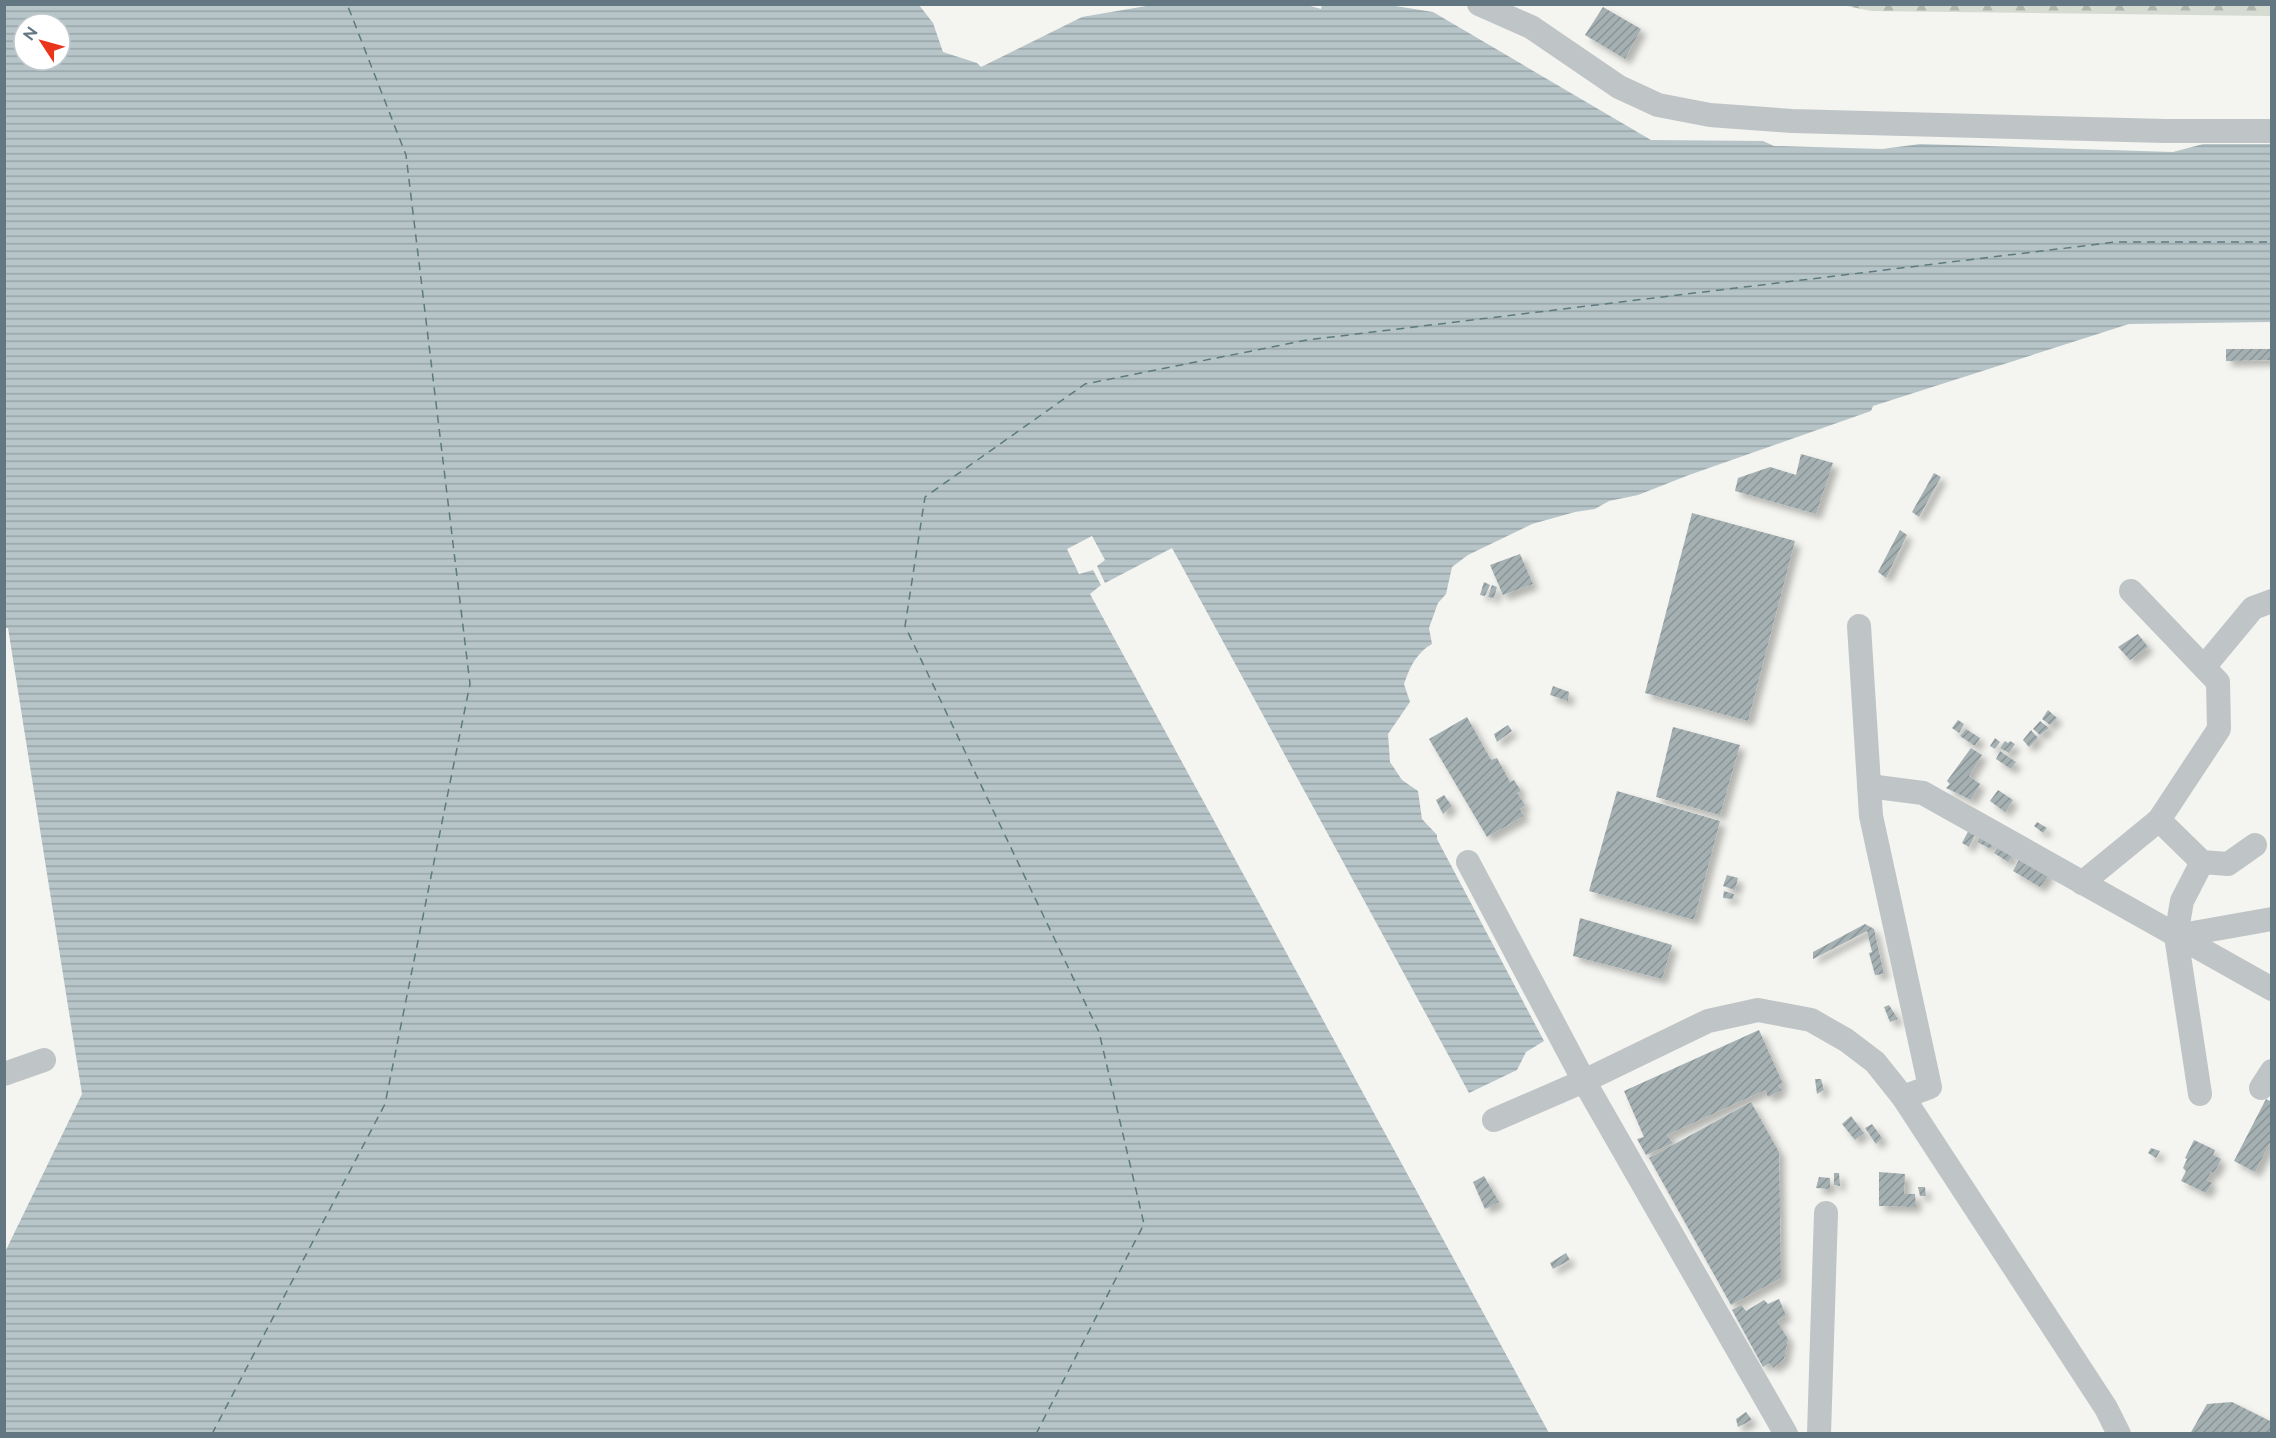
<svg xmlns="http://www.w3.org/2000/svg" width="2276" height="1438" font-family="Raleway,sans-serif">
<defs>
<pattern id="forest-firs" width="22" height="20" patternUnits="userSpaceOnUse" patternTransform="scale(1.5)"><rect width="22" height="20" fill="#d6dbd1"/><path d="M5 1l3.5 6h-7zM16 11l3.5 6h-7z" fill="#b1b6af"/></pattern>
<pattern id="water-rules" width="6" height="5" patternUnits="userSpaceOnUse" patternTransform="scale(1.5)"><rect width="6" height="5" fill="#b7c5c8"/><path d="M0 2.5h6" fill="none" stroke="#98a5a8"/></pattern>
<pattern id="building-hatch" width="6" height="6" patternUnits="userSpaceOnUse" patternTransform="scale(1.5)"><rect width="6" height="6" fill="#a5b0b3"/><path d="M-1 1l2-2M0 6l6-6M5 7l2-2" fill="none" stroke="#8a9497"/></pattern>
<filter id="shadow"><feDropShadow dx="5.5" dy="5.5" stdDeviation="3" flood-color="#0004"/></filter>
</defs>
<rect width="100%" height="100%" fill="#f4f4f0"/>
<polygon fill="url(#forest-firs)" points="2271,4 2271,16 1871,11 1842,5"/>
<path fill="url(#water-rules)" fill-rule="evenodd" d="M 1307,5 L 1321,9 L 1322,5 L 1389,5 L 1433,12 L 1651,140 L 1763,141 L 1774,146 L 1882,149 L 1920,144 L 2173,152 L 2203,144 L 2271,144 L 2271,322 L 2129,324 L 1873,406 L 1871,411 L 1689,475 L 1638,495 L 1609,501 L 1595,509 L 1575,512 L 1532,524 L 1468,555 L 1452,567 L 1446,594 L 1438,603 L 1429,628 L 1432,644 C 1416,653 1410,667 1404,684 L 1410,702 L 1388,734 L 1390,762 L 1402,780 L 1418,791 L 1422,819 L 1437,835 L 1437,839 L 1544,1041 L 1526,1052 L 1517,1070 L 1469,1093 L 1172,548 L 1105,583 L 1097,566 L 1105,560 L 1092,536 L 1067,549 L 1079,574 L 1093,570 L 1101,585 L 1090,594 L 1549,1433 L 5,1433 L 5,1252 L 82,1094 L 8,628 L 5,628 L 5,5 L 919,5 L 933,23 L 943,52 L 977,63 L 981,67 L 1082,17 L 1152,5 ZM 24,24 L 60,24 L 60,60 L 24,60 Z"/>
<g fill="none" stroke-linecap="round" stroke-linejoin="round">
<g stroke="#5d7a7f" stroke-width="1.5" stroke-dasharray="8 6" stroke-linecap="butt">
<polyline points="212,1434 385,1104 470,684 406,155 347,4"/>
<polyline points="1036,1434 1144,1224 1099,1032 905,626 925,497 1085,384 1307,340 2116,242 2272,242"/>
</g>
</g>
<g fill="url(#building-hatch)" filter="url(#shadow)">
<polygon points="1603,7 1641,29 1625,59 1585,35"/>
<polygon points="2226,349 2272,349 2272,360 2226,361"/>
<polygon points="1801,454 1833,463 1816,514 1735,491 1738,478 1770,467 1796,475"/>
<polygon points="1934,473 1941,477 1919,517 1912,512"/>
<polygon points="1692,513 1795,541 1748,721 1645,693"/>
<polygon points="1900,530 1907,535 1886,578 1878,572"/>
<polygon points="1520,554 1533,584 1503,595 1490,565"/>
<polygon points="1484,582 1490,585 1485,596 1480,595"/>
<polygon points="1492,585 1497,587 1494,598 1488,597"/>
<polygon points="2138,634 2148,647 2130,660 2118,647"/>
<polygon points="1553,686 1569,692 1568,701 1550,695"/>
<polygon points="2048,710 2057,718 2050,725 2042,719"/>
<polygon points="1467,717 1491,760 1497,758 1510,782 1514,780 1521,791 1517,793 1525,805 1520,809 1524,816 1487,837 1429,739"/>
<polygon points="1958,720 1964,724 1959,733 1952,728"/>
<polygon points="2040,721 2049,728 2040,735 2033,729"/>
<polygon points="1508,725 1512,731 1497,742 1494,734"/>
<polygon points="1673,727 1740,745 1720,815 1656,797"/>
<polygon points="1966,729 1980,738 1975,746 1960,736"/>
<polygon points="2031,730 2038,738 2029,747 2023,740"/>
<polygon points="1995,738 2000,742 1995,749 1990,746"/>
<polygon points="2005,741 2008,743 2010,741 2015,744 2009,753 2000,748"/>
<polygon points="1971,748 1982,755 1969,776 1980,784 1971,800 1946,788 1950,784 1947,781"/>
<polygon points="2000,751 2016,762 2011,769 1996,759"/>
<polygon points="1998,790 2013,800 2005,812 1990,801"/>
<polygon points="1617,791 1720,821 1694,920 1589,891"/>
<polygon points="1444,795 1452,806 1443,814 1436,800"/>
<polygon points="2037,822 2047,828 2043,833 2034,826"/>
<polygon points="1971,826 1977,831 1969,847 1962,843"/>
<polygon points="1983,833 1995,839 1991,849 1977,842"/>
<polygon points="2000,843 2014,854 2008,862 1994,853"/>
<polygon points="2021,856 2050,873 2040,887 2013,871"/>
<polygon points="1727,875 1738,878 1735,890 1723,886"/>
<polygon points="1724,891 1734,894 1733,899 1723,898"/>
<polygon points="1580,918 1672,945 1662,979 1573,956"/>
<polygon points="1865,924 1874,929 1884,974 1875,975 1869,953 1872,952 1867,931 1813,959 1813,952"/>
<polygon points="1889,1005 1898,1019 1890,1022 1884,1007"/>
<polygon points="1759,1030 1783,1084 1778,1085 1782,1090 1768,1097 1765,1090 1667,1135 1673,1143 1646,1155 1637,1139 1644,1137 1624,1091"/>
<polygon points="1815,1079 1821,1079 1824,1090 1817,1094"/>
<polygon points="2266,1099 2272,1102 2272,1139 2255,1172 2234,1161"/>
<polygon points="1751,1102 1779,1152 1781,1278 1731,1305 1649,1158"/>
<polygon points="1851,1116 1864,1133 1855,1140 1842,1124"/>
<polygon points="1872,1124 1882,1138 1876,1144 1865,1128"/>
<polygon points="2194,1140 2215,1150 2213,1155 2221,1159 2214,1173 2211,1172 2207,1180 2212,1183 2206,1193 2181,1181 2186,1171 2183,1168 2187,1159 2185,1158"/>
<polygon points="2151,1148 2160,1151 2156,1158 2148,1153"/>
<polygon points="1879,1172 1905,1174 1904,1194 1915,1194 1916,1207 1879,1206"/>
<polygon points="1834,1173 1839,1173 1840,1186 1834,1185"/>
<polygon points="1484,1176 1499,1202 1485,1209 1473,1182"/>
<polygon points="1819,1177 1830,1178 1830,1189 1816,1188"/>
<polygon points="1918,1187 1925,1187 1926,1196 1920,1196"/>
<polygon points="1566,1253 1570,1260 1553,1269 1550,1263"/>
<polygon points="1779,1299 1786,1315 1777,1321 1788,1339 1784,1359 1773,1368 1769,1363 1763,1367 1732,1310 1741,1305 1746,1311 1764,1300 1768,1304"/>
<polygon points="2232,1402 2272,1422 2272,1434 2190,1434 2207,1404"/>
<polygon points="1746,1412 1752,1420 1738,1427 1736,1419"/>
</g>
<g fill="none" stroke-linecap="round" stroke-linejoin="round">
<g stroke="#bfc4c6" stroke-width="24">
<polyline points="1479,4 1531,27 1619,87 1658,105 1710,115 1792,121 2165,131 2272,131"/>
<polyline points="1859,626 1871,816 1930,1087 1903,1097"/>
<polyline points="2204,667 2253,608 2272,601"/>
<polyline points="1869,786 1923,793 2272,989"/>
<polyline points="2159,820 2202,862 2228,864 2255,845"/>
<polyline points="1468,862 1584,1081 1786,1434"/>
<polyline points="2082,883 2159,820 2219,729 2218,682 2131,591"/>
<polyline points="2176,936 2182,901 2202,862"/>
<polyline points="4,1074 44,1060"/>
<polyline points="2261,1088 2272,1071"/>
<polyline points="2200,1094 2176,936 2272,919"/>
<polyline points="1494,1120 1584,1081 1708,1021 1758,1010 1811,1020 1846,1040 1875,1062 1903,1097 2106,1408 2119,1434"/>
<polyline points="1819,1434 1826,1213"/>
</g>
</g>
<rect width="2276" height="1438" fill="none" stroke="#627782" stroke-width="12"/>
<g transform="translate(42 42) rotate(306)"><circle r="28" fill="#ffffff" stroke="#c0c9cd" stroke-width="1.5"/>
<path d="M0-4.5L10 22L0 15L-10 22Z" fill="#e9361b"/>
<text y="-9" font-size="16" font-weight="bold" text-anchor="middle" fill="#627782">N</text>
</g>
</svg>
